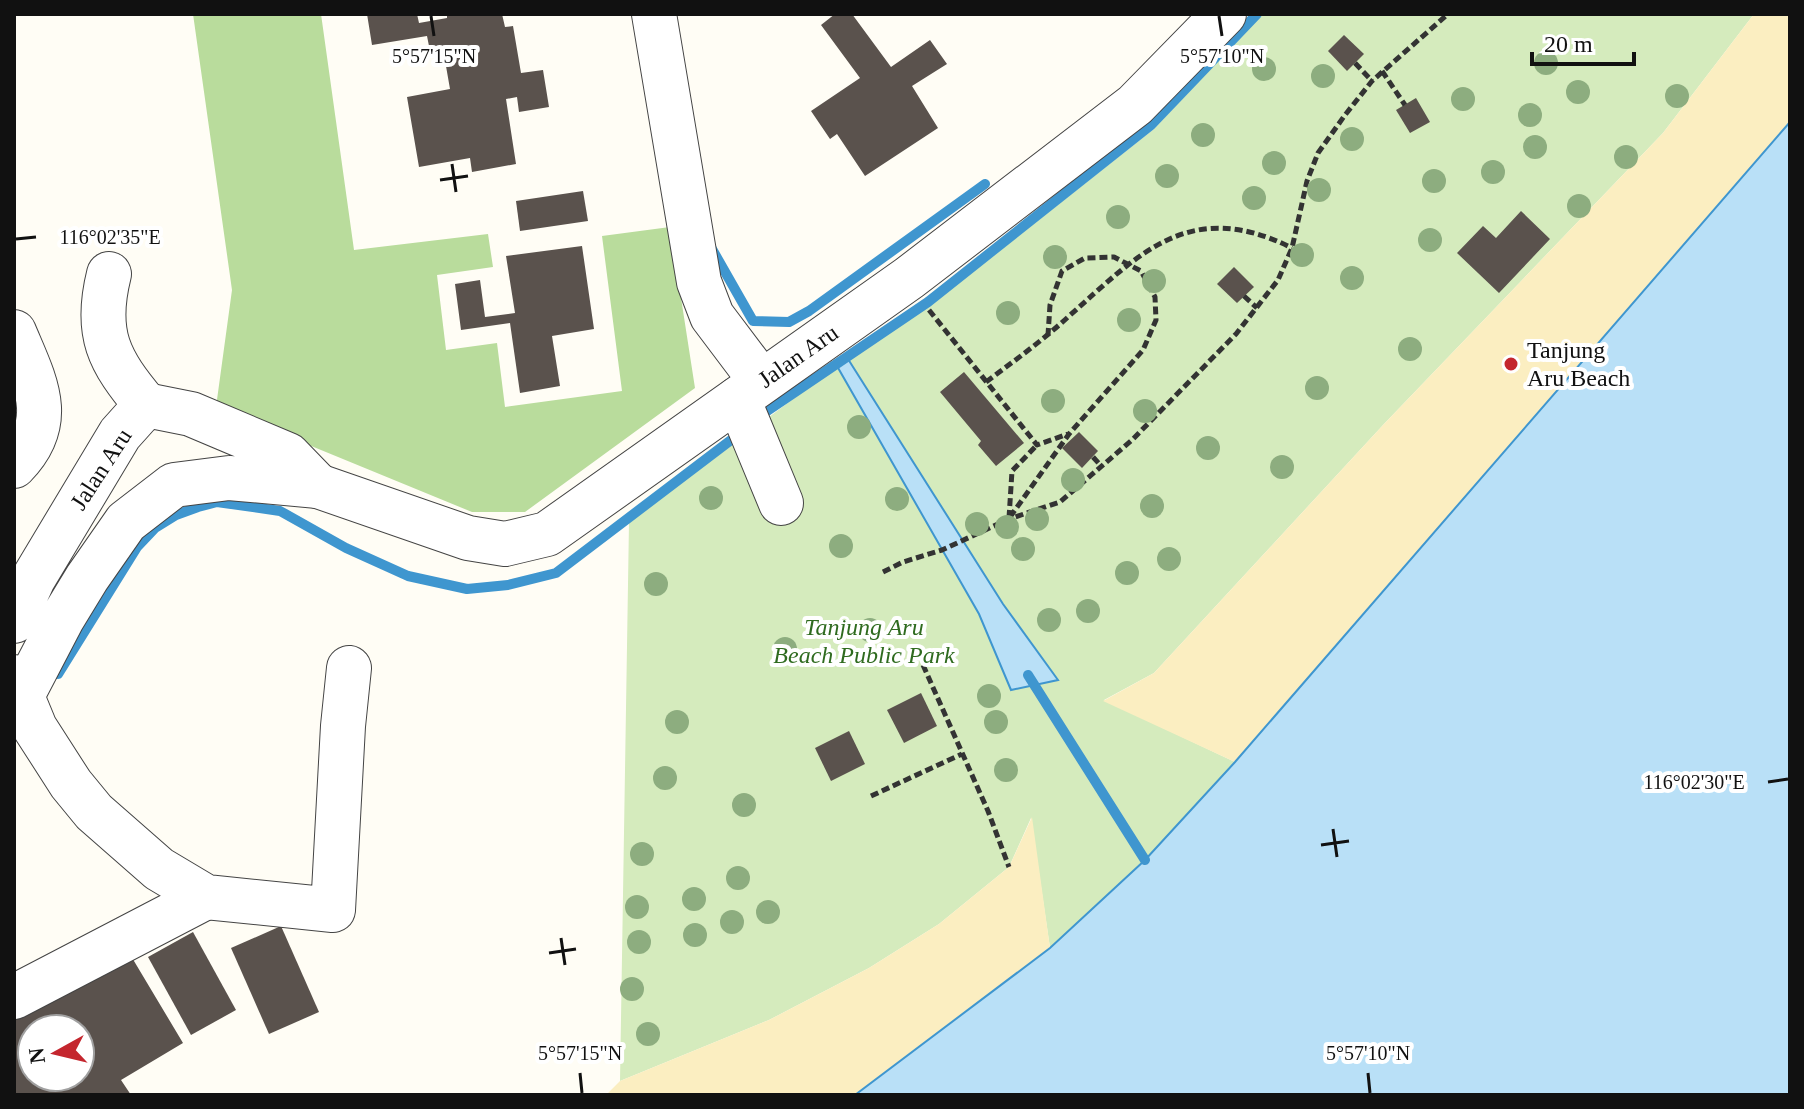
<svg xmlns="http://www.w3.org/2000/svg" width="1804" height="1109" font-family="Georgia,serif">
<rect width="100%" height="100%" fill="#fffdf5"/>
<polygon fill="#d5ebbd" points="1262,14 1754,14 1663,133 1384,424 1154,673 1104,700 1235,762 1145,860 1050,948 1031,818 1009,867 939,924 869,968 769,1020 620,1081 629,522 837,366 927,308 1154,129"/>
<polygon fill="#b9dc9c" points="193,14 321,14 354,250 488,234 493,267 437,275 446,350 497,343 505,407 622,391 602,236 670,227 695,388 525,512 472,512 216,407 232,290"/>
<g fill="#fbeec1">
<polygon points="1754,14 1790,14 1790,122 1235,762 1103,701 1154,673 1384,424 1663,133"/>
<polygon points="1032,817 1050,948 855,1095 606,1095 620,1081 769,1020 869,968 939,924 1009,867"/>
</g>
<g fill="#b9e0f7" stroke="#3f96cf" stroke-width="2">
<polygon points="1790,122 1790,1095 855,1095 1050,948 1145,860 1235,762"/>
<polygon points="848,359 1003,604 1058,680 1011,690 979,614 837,366"/>
</g>
<g fill="none" stroke-linecap="round" stroke-linejoin="round">
<g stroke="#3f96cf" stroke-width="10">
<polyline points="712,249 753,321 789,322 809,311 985,184"/>
<polyline points="764,413 928,302 1151,125 1257,14"/>
<polyline points="58,674 137,547 155,528 176,515 198,507 217,502 280,511 346,548 408,576 467,589 508,585 556,573 731,440"/>
<polyline points="1028,675 1145,860"/>
</g>
</g>
<g fill="#5a524d" fill-rule="evenodd">
<polygon points="367,14 417,14 419,23 447,18 447,14 502,14 505,27 513,26 521,73 543,70 549,107 519,112 517,97 506,99 516,164 472,172 470,158 419,167 407,97 450,89 443,49 430,51 427,36 372,45"/>
<polygon points="835,14 852,14 891,67 930,40 947,64 912,86 938,128 865,176 837,134 830,139 811,111 860,78 821,25"/>
<polygon points="1344,35 1364,54 1347,71 1328,51"/>
<polygon points="1416,98 1430,122 1410,133 1396,110"/>
<polygon points="583,191 588,221 520,231 516,201"/>
<polygon points="1521,211 1550,239 1499,293 1457,253 1483,226 1496,238"/>
<polygon points="582,246 594,329 552,336 560,386 520,393 510,323 461,330 455,284 480,280 485,317 515,313 506,256"/>
<polygon points="1234,267 1254,287 1237,303 1217,284"/>
<polygon points="964,372 1024,443 996,466 978,445 981,441 940,392"/>
<polygon points="1079,432 1098,451 1082,468 1062,448"/>
<polygon points="921,693 937,726 904,743 887,710"/>
<polygon points="849,731 865,764 831,781 815,748"/>
<polygon points="281,926 319,1012 269,1034 231,948"/>
<polygon points="193,932 236,1010 191,1035 148,957"/>
<path d="M 128,951 L 183,1043 L 121,1080 L 131,1095 L 14,1095 L 14,1017 ZM 32,1029 L 80,1029 L 80,1077 L 32,1077 Z"/>
</g>
<g fill="none" stroke-linecap="round" stroke-linejoin="round">
<g stroke="#444" stroke-width="46">
<g id="minor">
<polyline points="654,14 699,282 712,316 761,381"/>
<path d="M 109,274 C 94,334 109,361 146,405"/>
<path d="M 14,332 C 35,382 58,421 14,466"/>
<polyline points="738,399 781,503"/>
<polyline points="318,486 468,538 505,544 547,534 909,278 1135,105 1224,14"/>
<polyline points="14,621 33,579 120,434 146,405 191,414 288,455 318,486 229,478 174,485 126,522 87,578 62,619 14,711"/>
<polyline points="14,677 35,728 71,784 94,812 159,869 206,897 333,910 343,726 349,668"/>
<polyline points="14,997 206,897"/>
</g>
</g>
<g stroke="#333" stroke-width="5" stroke-dasharray="8 4" stroke-linecap="butt">
<polyline points="1355,63 1372,81"/>
<polyline points="1382,71 1405,105"/>
<polyline points="1244,296 1257,308"/>
<polyline points="929,310 1037,445 1068,434"/>
<path d="M 986,382 C 1014,361 1042,341 1068,317 C 1140,253 1190,197 1292,248"/>
<polyline points="1093,457 1102,467"/>
<polyline points="1010,517 1069,434 1143,350 1156,320 1155,297 1141,271 1114,257 1085,258 1062,271 1050,305 1048,335"/>
<polyline points="1009,518 1012,471 1037,445"/>
<polyline points="883,572 903,562 942,550 1009,519 1060,502 1132,440 1236,334 1278,280 1292,248 1307,181 1318,153 1345,115 1372,81 1448,14"/>
<polyline points="923,665 988,811 1009,867"/>
<polyline points="871,796 962,754"/>
</g>
<use href="#minor" stroke="#fff" stroke-width="44"/>
</g>
<g fill="#8dad7f">
<circle cx="1546" cy="63" r="12"/>
<circle cx="1264" cy="69" r="12"/>
<circle cx="1323" cy="76" r="12"/>
<circle cx="1578" cy="92" r="12"/>
<circle cx="1677" cy="96" r="12"/>
<circle cx="1463" cy="99" r="12"/>
<circle cx="1530" cy="115" r="12"/>
<circle cx="1203" cy="135" r="12"/>
<circle cx="1352" cy="139" r="12"/>
<circle cx="1535" cy="147" r="12"/>
<circle cx="1626" cy="157" r="12"/>
<circle cx="1274" cy="163" r="12"/>
<circle cx="1493" cy="172" r="12"/>
<circle cx="1167" cy="176" r="12"/>
<circle cx="1434" cy="181" r="12"/>
<circle cx="1319" cy="190" r="12"/>
<circle cx="1254" cy="198" r="12"/>
<circle cx="1579" cy="206" r="12"/>
<circle cx="1118" cy="217" r="12"/>
<circle cx="1430" cy="240" r="12"/>
<circle cx="1302" cy="255" r="12"/>
<circle cx="1055" cy="257" r="12"/>
<circle cx="1352" cy="278" r="12"/>
<circle cx="1154" cy="281" r="12"/>
<circle cx="1008" cy="313" r="12"/>
<circle cx="1129" cy="320" r="12"/>
<circle cx="1410" cy="349" r="12"/>
<circle cx="1317" cy="388" r="12"/>
<circle cx="1053" cy="401" r="12"/>
<circle cx="1145" cy="411" r="12"/>
<circle cx="859" cy="427" r="12"/>
<circle cx="1208" cy="448" r="12"/>
<circle cx="1282" cy="467" r="12"/>
<circle cx="1073" cy="480" r="12"/>
<circle cx="711" cy="498" r="12"/>
<circle cx="897" cy="499" r="12"/>
<circle cx="1152" cy="506" r="12"/>
<circle cx="1037" cy="519" r="12"/>
<circle cx="977" cy="524" r="12"/>
<circle cx="1007" cy="527" r="12"/>
<circle cx="841" cy="546" r="12"/>
<circle cx="1023" cy="549" r="12"/>
<circle cx="1169" cy="559" r="12"/>
<circle cx="1127" cy="573" r="12"/>
<circle cx="656" cy="584" r="12"/>
<circle cx="1088" cy="611" r="12"/>
<circle cx="1049" cy="620" r="12"/>
<circle cx="870" cy="630" r="12"/>
<circle cx="785" cy="649" r="12"/>
<circle cx="989" cy="696" r="12"/>
<circle cx="677" cy="722" r="12"/>
<circle cx="996" cy="722" r="12"/>
<circle cx="1006" cy="770" r="12"/>
<circle cx="665" cy="778" r="12"/>
<circle cx="744" cy="805" r="12"/>
<circle cx="642" cy="854" r="12"/>
<circle cx="738" cy="878" r="12"/>
<circle cx="694" cy="899" r="12"/>
<circle cx="637" cy="907" r="12"/>
<circle cx="768" cy="912" r="12"/>
<circle cx="732" cy="922" r="12"/>
<circle cx="695" cy="935" r="12"/>
<circle cx="639" cy="942" r="12"/>
<circle cx="632" cy="989" r="12"/>
<circle cx="648" cy="1034" r="12"/>
</g>
<path fill="none" stroke="#111" stroke-width="3" d="M 431,16 L 434,36M 1219,16 L 1222,36M 452,164 L 456,192M 440,180 L 468,176M 16,239 L 36,237M 1768,782 L 1788,779M 1333,829 L 1337,857M 1321,845 L 1349,841M 561,938 L 565,965M 549,953 L 576,949M 580,1073 L 582,1093M 1368,1073 L 1370,1093"/>
<circle fill="#c4262e" stroke="#fff" stroke-width="3" cx="1511" cy="364" r="8"/>
<g text-anchor="middle" stroke-width="8" stroke-linejoin="round" paint-order="stroke">
<g font-size="24" fill="#111" stroke="#fff" text-anchor="start">
<text x="1527" y="358">Tanjung<tspan x="1527" dy="28">Aru Beach</tspan></text>
</g>
<g font-size="24" fill="#111" stroke="#fff">
<text transform="translate(798 356) rotate(-35)" y="8">Jalan Aru</text>
<text transform="translate(101 469) rotate(-57)" y="8">Jalan Aru</text>
</g>
<g font-size="24" font-style="italic" fill="#2f6b1f" stroke="#fff">
<text x="864" y="635">Tanjung Aru<tspan x="864" dy="28">Beach Public Park</tspan></text>
</g>
</g>
<g font-size="20" text-anchor="middle" fill="#111" stroke="#fff" stroke-width="8" stroke-linejoin="round" paint-order="stroke">
<text x="434" y="63">5°57'15"N</text>
<text x="1222" y="63">5°57'10"N</text>
<text x="110" y="244">116°02'35"E</text>
<text x="1694" y="789">116°02'30"E</text>
<text x="580" y="1060">5°57'15"N</text>
<text x="1368" y="1060">5°57'10"N</text>
</g>
<rect width="1804" height="1109" fill="none" stroke="#111111" stroke-width="32"/>
<g transform="translate(56 1053) rotate(262)"><circle r="38" fill="#ffffff" stroke="#a0a0a0" stroke-width="2"/>
<path d="M0-6L14 30L0 20L-14 30Z" fill="#c4262e"/>
<text y="-12" font-size="22" font-weight="bold" text-anchor="middle" fill="#111111">N</text>
</g>
<path d="M1532 52v12h102v-12" fill="none" stroke="#111111" stroke-width="4"/>
<text x="1544" y="52" font-size="24" fill="#111111" stroke="#ffffff" stroke-width="6" paint-order="stroke">20 m</text>
</svg>
